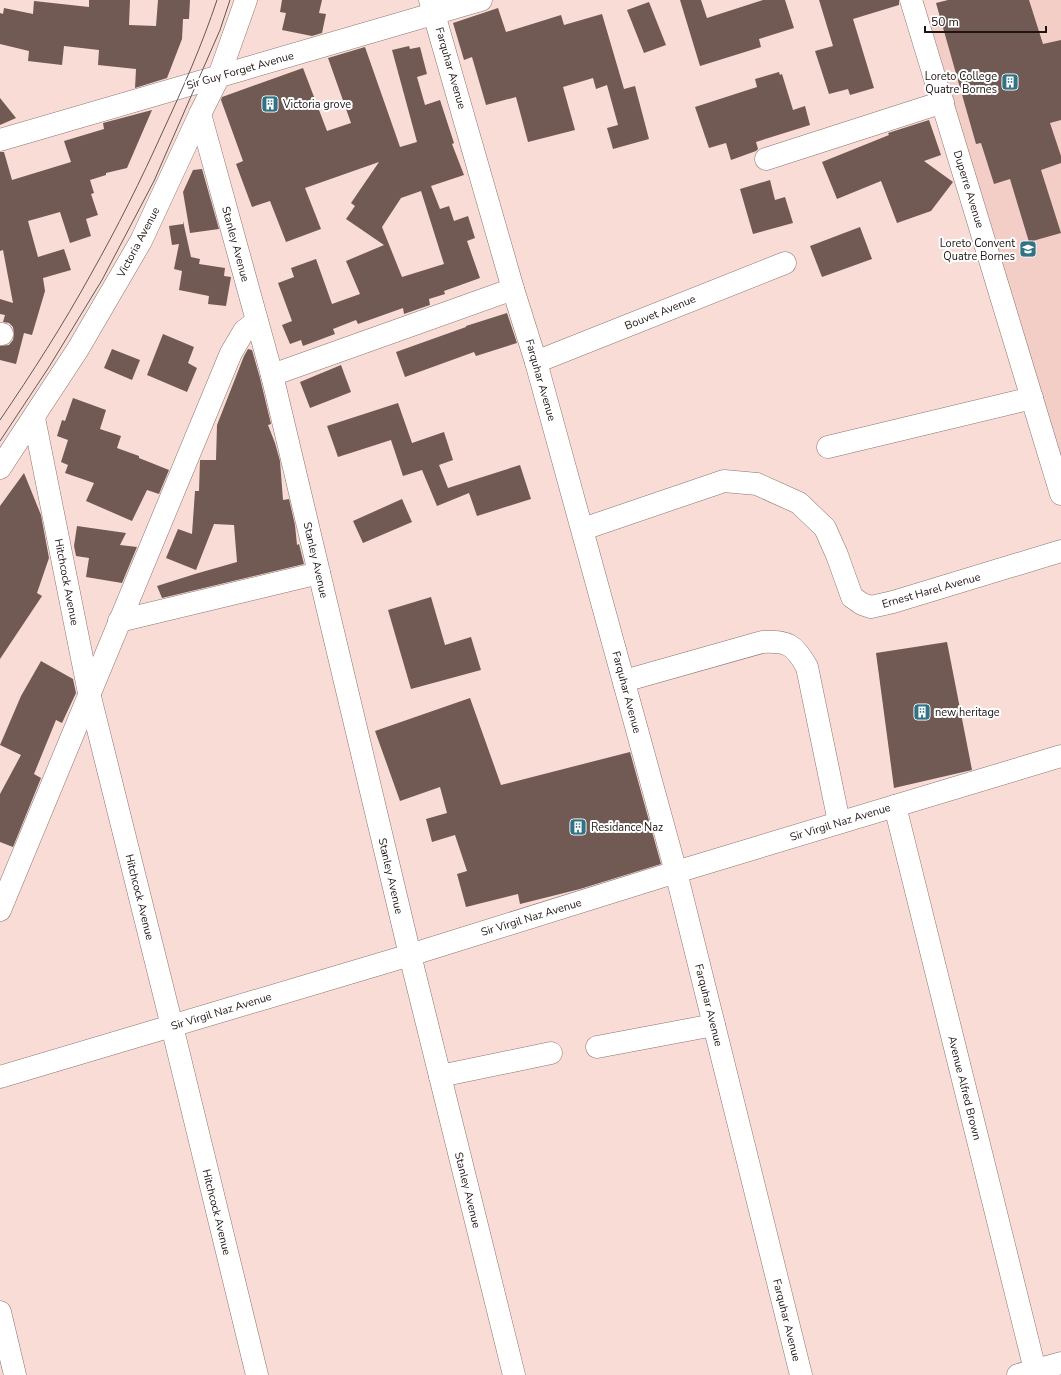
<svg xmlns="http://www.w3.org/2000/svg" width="1061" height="1375" font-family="'Nunito Sans',sans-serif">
<rect width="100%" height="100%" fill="#f9dcd6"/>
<polygon fill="#f3cec6" points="1005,0 1061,0 1061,476 930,21"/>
<g fill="#715954" fill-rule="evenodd">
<polygon points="89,0 130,0 129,25 156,26 158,0 190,0 189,19 183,19 182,39 167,78 135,88 136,69 98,65 99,50 64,46 62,65 28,61 29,51 0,44 0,13 3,14 4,8 33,14 34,1 89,7"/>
<polygon points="282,0 322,0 319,13 326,14 322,33 312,36 282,30 286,13 280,12"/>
<polygon points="680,0 701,0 707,18 763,0 785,0 794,28 759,39 761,47 700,66"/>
<polygon points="819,0 899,0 899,5 853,19 874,88 850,95 848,89 829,94 815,51 833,46"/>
<polygon points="948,0 1029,0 1043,44 1061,40 1061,120 1050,123 1061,156 1061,163 1041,170 1061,233 1029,242 1010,179 994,184 981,143 976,144 936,3"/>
<polygon points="649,2 666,45 644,53 627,10"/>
<polygon points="498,8 506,32 561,15 564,25 602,14 624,89 635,86 649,139 613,149 607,128 618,125 607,85 596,89 593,78 563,87 575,130 528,142 516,97 486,105 472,57 464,60 453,23"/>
<path d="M 409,46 L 410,49 L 420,47 L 427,74 L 417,77 L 425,105 L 440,100 L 454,143 L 452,144 L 464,175 L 431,186 L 440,209 L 449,206 L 454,221 L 468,216 L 475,238 L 467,241 L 480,278 L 444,291 L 445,294 L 429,299 L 430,305 L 424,307 L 404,314 L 403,308 L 358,324 L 356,320 L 333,329 L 335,334 L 303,346 L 301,340 L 290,344 L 282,325 L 292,321 L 278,283 L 294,277 L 291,268 L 316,259 L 332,304 L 360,294 L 346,261 L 384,245 L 346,219 L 355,206 L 351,203 L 379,162 L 305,188 L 321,229 L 286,242 L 270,201 L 252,207 L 236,164 L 243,161 L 221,100 L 222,97 L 303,68 L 327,131 L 351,123 L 328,58 L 365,47 L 400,147 L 417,142 L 392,50 ZM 421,191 L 444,264 L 402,277 L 382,227 L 401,198 Z"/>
<polygon points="779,72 780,75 782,74 793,110 805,106 810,125 756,142 758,149 756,151 731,160 726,143 709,148 695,107 757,87 755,79"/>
<polygon points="0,98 16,118 0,125"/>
<polygon points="152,110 127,168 106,173 106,175 90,180 94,193 91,194 98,215 86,219 91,236 70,243 60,212 28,221 38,257 64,249 71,270 43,278 45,291 32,335 24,333 16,364 0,360 0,346 9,345 13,340 14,334 13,327 9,323 3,322 5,315 0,314 0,299 13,303 3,250 0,251 0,152 4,152 12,180 71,162 64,141 104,129 103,123"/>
<polygon points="929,120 941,155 924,161 953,182 931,211 897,223 881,181 837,199 822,162 889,135 888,133"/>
<polygon points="202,169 219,229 190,233 183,192 193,170"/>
<polygon points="770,180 775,200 785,197 793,223 753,234 740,189"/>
<polygon points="183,221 191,257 200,259 199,264 225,268 224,276 231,277 226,306 208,304 209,296 179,290 182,271 174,269 179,244 172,245 169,226 183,224"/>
<polygon points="860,227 872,259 822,277 810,246"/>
<polygon points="507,313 517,343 476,356 474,352 405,377 396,352 466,327 466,326"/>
<polygon points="163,334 194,347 188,363 197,368 187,392 147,375"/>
<polygon points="112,349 140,360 132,380 104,368"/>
<polygon points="248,349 252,350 260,378 271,424 268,425 275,443 280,461 283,500 289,499 295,525 297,545 299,544 304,564 162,598 157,586 195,574 237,562 234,525 214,524 196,570 166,558 178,529 192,534 195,491 199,491 200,460 216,460 217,425 244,356"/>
<polygon points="341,365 351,392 310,408 300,382"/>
<polygon points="73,398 106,410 100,429 121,436 117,448 139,456 139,458 169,470 159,494 147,490 132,521 86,501 94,483 65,473 68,465 61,462 68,440 57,436 62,420 65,421"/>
<polygon points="398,403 412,443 444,432 453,460 439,465 448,488 520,465 531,499 477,516 469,493 437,506 422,470 403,476 391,440 338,457 327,426"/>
<polygon points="24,473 41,515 49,558 37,593 42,596 0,659 0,506"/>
<polygon points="402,499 412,522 363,543 353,521"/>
<polygon points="77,526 126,533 120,545 137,547 122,583 86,577 89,558 76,556 74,546"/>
<polygon points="431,597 445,645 471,637 481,670 411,689 388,610"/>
<polygon points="947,642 972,770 894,788 876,653"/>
<polygon points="41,661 73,679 76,693 62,723 56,720 34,774 41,778 13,847 0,842 0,794 21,755 0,745 21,696"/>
<polygon points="470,698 501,785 630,752 661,864 580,889 520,904 518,894 466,907 457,874 467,871 455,835 432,842 426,819 447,813 440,787 400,801 375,731"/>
</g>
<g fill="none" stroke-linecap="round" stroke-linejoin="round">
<g stroke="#8c736e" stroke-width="23">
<g id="minor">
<polyline points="430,0 513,289 536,362 676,872 801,1375"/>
<polyline points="911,0 1061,494"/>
<polyline points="200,114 272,375 410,955 514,1375"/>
<polyline points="0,140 481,0"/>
<polyline points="766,159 943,102"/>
<polyline points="0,334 2,334"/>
<polyline points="536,362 785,263"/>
<polyline points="272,375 513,289"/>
<polyline points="34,418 89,693 172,1026 257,1375"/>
<polyline points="828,447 1032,398"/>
<polyline points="583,529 724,481 757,484 799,503 825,528 837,555 852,597 862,604 871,607 893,602 1061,551"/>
<polyline points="119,621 319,573"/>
<path d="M 624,681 L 762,642 C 788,641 794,644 807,667 L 839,822"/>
<polyline points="895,806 1035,1370"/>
<polyline points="0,910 231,353 244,331 257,321"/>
<polyline points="597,1047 714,1025"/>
<polyline points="440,1076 551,1053"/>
<polyline points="0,1312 15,1375"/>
<polyline points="1018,1375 1061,1363"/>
</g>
</g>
<g stroke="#8c736e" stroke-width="23">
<g id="major">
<polyline points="0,468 78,349 141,241 200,114 219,76 246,0"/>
<polyline points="0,1077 410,955 676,872 1061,756"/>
</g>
</g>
<use href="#minor" stroke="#fff" stroke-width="22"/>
<use href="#major" stroke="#fff" stroke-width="22"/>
<g stroke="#665753" stroke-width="1">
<path d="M 0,420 C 32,373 63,325 91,274 C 117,228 141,180 163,131 C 183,88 202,45 217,0"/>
<polyline points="0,441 49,367 102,280 154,181 220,30 230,0"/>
</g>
</g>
<defs>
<g id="building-square" transform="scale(0.9)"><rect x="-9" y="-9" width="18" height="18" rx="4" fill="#317285" stroke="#fff"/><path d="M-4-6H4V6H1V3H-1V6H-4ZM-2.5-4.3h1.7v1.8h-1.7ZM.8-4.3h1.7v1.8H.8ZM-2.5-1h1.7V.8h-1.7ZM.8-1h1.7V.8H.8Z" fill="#fff"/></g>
<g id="school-square" transform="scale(0.9)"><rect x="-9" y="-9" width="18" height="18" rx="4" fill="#317285" stroke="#fff"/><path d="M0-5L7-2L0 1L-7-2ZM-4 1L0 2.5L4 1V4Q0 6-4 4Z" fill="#fff"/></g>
</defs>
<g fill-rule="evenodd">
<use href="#building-square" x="1010" y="82"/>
<use href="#building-square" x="270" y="104"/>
<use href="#school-square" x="1028" y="249"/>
<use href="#building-square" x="922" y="712"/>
<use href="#building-square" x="578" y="827"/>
</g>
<g text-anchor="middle" stroke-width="4" stroke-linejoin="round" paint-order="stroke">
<g font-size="11" fill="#1e1513" stroke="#fff">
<text transform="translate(451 68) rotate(74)" y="4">Farquhar Avenue</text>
<text transform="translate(240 70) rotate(-16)" y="4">Sir Guy Forget Avenue</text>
<text transform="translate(969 189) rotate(73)" y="4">Duperre Avenue</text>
<text transform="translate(138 242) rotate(-62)" y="4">Victoria Avenue</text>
<text transform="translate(236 244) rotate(75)" y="4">Stanley Avenue</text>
<text transform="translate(660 312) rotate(-22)" y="4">Bouvet Avenue</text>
<text transform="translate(541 380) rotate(74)" y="4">Farquhar Avenue</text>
<text transform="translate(316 560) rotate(77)" y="4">Stanley Avenue</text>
<text transform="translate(67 582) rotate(79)" y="4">Hitchcock Avenue</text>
<text transform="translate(931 590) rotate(-16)" y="4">Ernest Harel Avenue</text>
<text transform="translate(627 692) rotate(75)" y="4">Farquhar Avenue</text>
<text transform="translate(840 822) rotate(-17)" y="4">Sir Virgil Naz Avenue</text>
<text transform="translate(391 876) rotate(77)" y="4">Stanley Avenue</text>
<text transform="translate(140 897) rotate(76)" y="4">Hitchcock Avenue</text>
<text transform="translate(531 917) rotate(-17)" y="4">Sir Virgil Naz Avenue</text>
<text transform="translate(709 1005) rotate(76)" y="4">Farquhar Avenue</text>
<text transform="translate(221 1011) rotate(-17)" y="4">Sir Virgil Naz Avenue</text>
<text transform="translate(965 1088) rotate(76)" y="4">Avenue Alfred Brown</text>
<text transform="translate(468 1190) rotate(76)" y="4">Stanley Avenue</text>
<text transform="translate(217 1212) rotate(76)" y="4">Hitchcock Avenue</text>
<text transform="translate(787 1320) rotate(76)" y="4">Farquhar Avenue</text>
</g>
<g font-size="11" fill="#1e1513" stroke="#fff" text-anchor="start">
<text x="997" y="80" text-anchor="end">Loreto College<tspan x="997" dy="13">Quatre Bornes</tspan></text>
<text x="283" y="108">Victoria grove</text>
<text x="1015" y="247" text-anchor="end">Loreto Convent<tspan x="1015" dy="13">Quatre Bornes</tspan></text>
<text x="935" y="716">new heritage</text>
<text x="591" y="831">Residance Naz</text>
</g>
</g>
<path d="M925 26v6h121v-6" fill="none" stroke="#1e1513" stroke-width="2"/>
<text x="931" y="26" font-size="12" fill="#1e1513" stroke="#ffffff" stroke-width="3" paint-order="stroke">50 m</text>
</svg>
